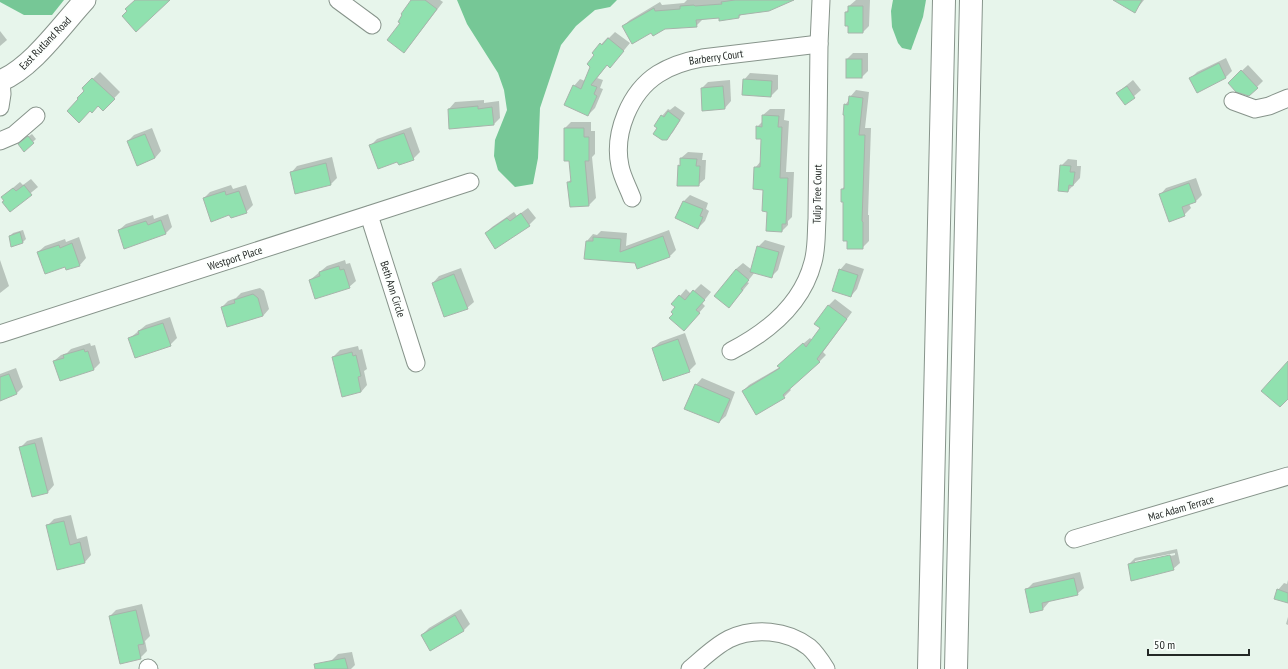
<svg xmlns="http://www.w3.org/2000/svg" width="1288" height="669" font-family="'PT Sans Narrow',sans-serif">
<rect width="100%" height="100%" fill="#e7f5eb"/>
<g fill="#76c796">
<polygon points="0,0 64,0 52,15 24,15 0,2"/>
<polygon points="457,0 617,0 610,7 595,10 576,26 561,45 540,108 538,158 533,184 515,187 498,170 494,156 495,140 507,110 504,90 498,73 467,24"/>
<polygon points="893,0 926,0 923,17 911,50 902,48 898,43 892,27 891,11"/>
</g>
<g fill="#0003" fill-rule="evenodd">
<polygon points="413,0 440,0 443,2 410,45 404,52"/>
<polygon points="687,0 788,0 743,13 739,17 703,19 696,26 664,28 651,31 623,26 630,20 660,2 662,5 684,3"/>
<polygon points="856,0 870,0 869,26 863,32 846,12 849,9 849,6"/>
<polygon points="1129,0 1144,0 1135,11"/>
<polygon points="0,31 7,40 0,46"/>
<polygon points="615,32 630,43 616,60 608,64 597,78 603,80 600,88 603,89 595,108 588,115 574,86 580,79 585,81 595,55 593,53 608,37 609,38"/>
<polygon points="853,53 868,53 868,71 862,77 847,59"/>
<polygon points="1226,58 1232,71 1226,77 1197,91 1191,78 1197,72"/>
<polygon points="1248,65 1263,81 1249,95 1229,83"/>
<polygon points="100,72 120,92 103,110 83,88"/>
<polygon points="750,73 778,75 778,89 771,96 744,80"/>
<polygon points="730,80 731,101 725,108 702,88 708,82"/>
<polygon points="1133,80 1141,90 1125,104 1117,93"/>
<polygon points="856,90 869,92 865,128 871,128 868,215 869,215 869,241 862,248 844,201 842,189 845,186 845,105 849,100 850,97"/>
<polygon points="484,100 484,103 499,101 500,118 494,124 449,109 455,102"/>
<polygon points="675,106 685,113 673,132 666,139 658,128 662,116 668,109 670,110"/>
<polygon points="770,109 785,109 784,120 789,121 786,172 794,172 792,217 788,221 788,225 782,231 768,211 764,189 755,168 761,161 762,138 757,127 763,121 763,115"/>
<polygon points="571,122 591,122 591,131 595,131 595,154 592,157 596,198 589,205 570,206 568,182 572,179 565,128"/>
<polygon points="411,127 420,152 413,159 370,146 377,139"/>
<polygon points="152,128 161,151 155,158 128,141 134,135"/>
<polygon points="32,134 36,139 24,150 22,141"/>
<polygon points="688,152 703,153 702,160 706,160 705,179 698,185 679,166 681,164 681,158"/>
<polygon points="332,157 337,178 331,184 296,193 291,173 297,166"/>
<polygon points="1068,159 1077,160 1077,166 1081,166 1080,178 1068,191 1061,166"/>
<polygon points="1196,178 1202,195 1196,201 1189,204 1191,208 1184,215 1160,195 1166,188"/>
<polygon points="31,179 38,187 10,210 2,197 20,182 23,185"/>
<polygon points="231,185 233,189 246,185 253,205 246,212 204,198 210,192"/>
<polygon points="690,195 708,203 706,209 709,211 705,221 698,228 676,218 684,201"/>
<polygon points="528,208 536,218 529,225 486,233 492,227 514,212 517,216"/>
<polygon points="168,214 172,227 166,233 119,230 126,224 153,215 154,219"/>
<polygon points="23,230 26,239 23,242 12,246 10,236 13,233"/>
<polygon points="669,230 676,250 670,256 638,268 636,262 587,241 593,234 597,235 601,231 627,233 626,246"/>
<polygon points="79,237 86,258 80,265 66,265 38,252 45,246 65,239 66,242"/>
<polygon points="765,240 785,246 778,270 772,276 755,272 747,282 749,283 735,300 736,269 743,263 752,270 758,247"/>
<polygon points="0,260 9,286 0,293"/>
<polygon points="345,260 346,264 350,263 356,281 349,287 310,280 327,266"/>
<polygon points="846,263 864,269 857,289 851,296 840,270"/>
<polygon points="461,268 474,302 467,308 433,283 439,276"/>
<polygon points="701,284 711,292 702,303 705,306 690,323 674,314 676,307 680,296 686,289 691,294"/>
<polygon points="260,288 264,291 269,309 263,316 222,307 228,301 236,298 241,293"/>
<polygon points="835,299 852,312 823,352 826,355 819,362 789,388 791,390 784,397 743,391 749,385 780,367 785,359 810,338 812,340 822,328 816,323 829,305"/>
<polygon points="170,317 177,338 170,345 130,338 146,325"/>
<polygon points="685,333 696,364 689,371 653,348 660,342"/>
<polygon points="90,343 91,346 95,345 100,363 94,369 60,380 54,361 61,355 67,353 71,349"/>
<polygon points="358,346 359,350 362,349 367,369 364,371 367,385 361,392 333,357 340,350"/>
<polygon points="16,368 23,387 17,393 0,400 0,374"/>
<polygon points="702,378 735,392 726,416 719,422 696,385"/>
<polygon points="42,437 54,485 48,492 20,448 27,441"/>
<polygon points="71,515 77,539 87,536 91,555 85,562 58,568 47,526 54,519"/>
<path d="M 1177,549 L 1180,563 L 1173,569 L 1129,564 L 1135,558 ZM 1175,553 L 1175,555 L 1135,563 L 1135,561 Z"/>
<polygon points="1080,572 1084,588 1077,594 1049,600 1049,602 1043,609 1026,590 1033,583"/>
<polygon points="1288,580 1288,602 1278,590 1284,583 1287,584"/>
<polygon points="142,604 150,636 145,641 147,651 140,658 110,616 116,610"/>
<polygon points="461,609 470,624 464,630 431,650 422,635 429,628"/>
<polygon points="1288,617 1288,625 1286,624"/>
<polygon points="352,652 355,665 351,669 333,669 331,661 338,654"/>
</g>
<g fill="#90e1af" stroke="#a7b4ab">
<polygon points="135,0 170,0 136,32 122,16 127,11 125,9"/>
<polygon points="411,0 425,0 437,9 404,53 387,40 400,23 398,22 402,15 401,14"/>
<polygon points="735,0 794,0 769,11 739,15 739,18 719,21 719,18 696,20 697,27 665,29 653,36 651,33 632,44 622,26 654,8 655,11 680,9 680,6 694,5 695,6 722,4 721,2"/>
<polygon points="1113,0 1142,0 1135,13"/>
<polygon points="848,6 863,6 863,33 848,33 848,26 845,26 845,12 848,12"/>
<polygon points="608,38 624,51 610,68 607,65 591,85 597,87 594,94 597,96 588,116 564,105 573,85 581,89 590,67 587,64 594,55 592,53 600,43 602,45"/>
<rect x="846" y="59" width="16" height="19"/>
<polygon points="1219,63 1226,78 1197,93 1189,78"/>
<polygon points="1241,70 1258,88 1249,96 1236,92 1228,83"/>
<polygon points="92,78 115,99 103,111 98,106 92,113 90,111 79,123 67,111 78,99 77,98 84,91 82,88"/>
<polygon points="743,79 772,81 771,97 742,95"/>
<polygon points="723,86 725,109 702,111 701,88"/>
<polygon points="1127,86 1135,98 1125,105 1116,93"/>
<polygon points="849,96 863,98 859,135 865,135 862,221 863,222 863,249 847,249 847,241 843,241 843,202 841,202 841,189 844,189 844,115 843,115 844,104 848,105"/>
<polygon points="478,106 478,109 492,107 494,125 449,129 448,109"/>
<polygon points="668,111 680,120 667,140 662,140 653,134 657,128 654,126 661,115 664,117"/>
<polygon points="762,115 779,116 778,127 782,127 780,178 788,178 786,224 782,224 782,232 766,231 767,212 762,211 763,190 753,189 754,167 760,167 761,139 756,139 756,126 762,127"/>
<polygon points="564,128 584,128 584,137 589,137 589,161 585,161 589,206 570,207 567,182 571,182 569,161 564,161"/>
<polygon points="404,133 414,160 399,165 397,162 378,169 369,145"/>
<polygon points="145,134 155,158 137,166 127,141"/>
<polygon points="28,136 34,143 24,152 18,144"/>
<polygon points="680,158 697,159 696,166 700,166 699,186 677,186 678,165 680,166"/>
<polygon points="326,163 331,185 295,194 290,172"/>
<polygon points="1060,165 1071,166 1070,172 1075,172 1073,186 1069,185 1068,192 1058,191"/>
<polygon points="1189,183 1196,202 1182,207 1185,216 1169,222 1159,194"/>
<polygon points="24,185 32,195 10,212 2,202 4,201 1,197 13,188 16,191"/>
<polygon points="225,191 226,195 239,191 247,213 231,218 229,215 211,222 203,198"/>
<polygon points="683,201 703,209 700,216 703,217 698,229 675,218"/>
<polygon points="521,213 530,226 495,249 485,233 507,218 510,221"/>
<polygon points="161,220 166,234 124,249 118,230 146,221 148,225"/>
<polygon points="20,232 23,243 11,247 9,236"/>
<polygon points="663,236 670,257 637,269 635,263 584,259 586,241 593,241 593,237 621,239 620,252"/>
<polygon points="72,243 80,266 66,270 65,267 45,274 37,252 59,245 60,248"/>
<polygon points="757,246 779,252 772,278 750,272"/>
<polygon points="339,266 340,270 344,269 350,288 315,299 309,280 320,276 319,272"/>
<polygon points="736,269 749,280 741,289 743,290 729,308 714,296"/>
<polygon points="839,269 858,275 851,297 832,291"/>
<polygon points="454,274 468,309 444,317 432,283"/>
<polygon points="693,290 705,300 696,310 700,313 684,331 669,318 673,314 671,312 675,307 671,304 679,295 685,300"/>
<polygon points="253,294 258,298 263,316 227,327 221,307 235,303 234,300"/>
<polygon points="828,305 847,319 817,359 820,362 783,395 785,398 756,415 742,391 780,368 777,366 803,343 806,347 820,328 814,324"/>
<polygon points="163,323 171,346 135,358 128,338 139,334 138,331"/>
<polygon points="678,339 690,372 663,381 652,348"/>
<polygon points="84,349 85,352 88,351 94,370 60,381 53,361 64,358 63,355"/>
<polygon points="352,352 353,356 356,355 361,376 358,377 361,392 342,397 332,357"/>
<polygon points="1288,361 1288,399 1280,407 1261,391"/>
<polygon points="9,374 17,394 0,401 0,377"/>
<polygon points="695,384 730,399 719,423 684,409"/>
<polygon points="35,443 48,493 32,497 19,447"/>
<polygon points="64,521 70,545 80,542 85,563 57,570 46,525"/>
<polygon points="1170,555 1174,570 1131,581 1128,564"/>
<polygon points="1074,578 1078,595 1042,603 1043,610 1030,613 1025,589"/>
<polygon points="1277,589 1288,593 1288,603 1274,599"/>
<polygon points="136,610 144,644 138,645 141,659 120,664 109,616"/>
<polygon points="455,615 464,631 430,651 421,635"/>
<polygon points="345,658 348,669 315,669 314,664"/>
</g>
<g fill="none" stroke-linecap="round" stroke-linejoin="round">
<g stroke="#87948b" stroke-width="19">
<g id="minor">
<polyline points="338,0 372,25"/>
<polyline points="1233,101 1255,109 1269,106 1288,98"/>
<polyline points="0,107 2,94 1,81"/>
<polyline points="0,141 14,135 36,116"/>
<path d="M 632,198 C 628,187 622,177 620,166 C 613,133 630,92 658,74 C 672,65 686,61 702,58 L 819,44"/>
<polyline points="369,215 416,363"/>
<polyline points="0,334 470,182"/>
<path d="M 731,351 C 768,332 802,305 813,262 C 817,248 816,233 817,219 L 819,44 L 821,0"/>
<polyline points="1074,539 1288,476"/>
<polyline points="148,668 149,669"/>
<path d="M 690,669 C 702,659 715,646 729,639 C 754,627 787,630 809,647 C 816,653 821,661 826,669"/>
</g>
</g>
<g stroke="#87948b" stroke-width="23">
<path id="major" d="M 0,81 C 32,68 61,26 85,0"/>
</g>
<g stroke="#87948b" stroke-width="24">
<g id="highway">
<polyline points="929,669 944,0"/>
<polyline points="956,669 971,0"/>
</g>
</g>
<use href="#minor" stroke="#fff" stroke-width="17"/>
<use href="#major" stroke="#fff" stroke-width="21"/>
<use href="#highway" stroke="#fff" stroke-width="22"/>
</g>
<g text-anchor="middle" stroke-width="4" stroke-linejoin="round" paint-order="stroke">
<g font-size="11" fill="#232825" stroke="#fcfffd">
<text transform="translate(45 43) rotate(-46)" y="4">East Rutland Road</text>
<text transform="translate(716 57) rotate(-8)" y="4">Barberry Court</text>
<text transform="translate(817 194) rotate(-89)" y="4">Tulip Tree Court</text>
<text transform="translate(235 258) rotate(-18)" y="4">Westport Place</text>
<text transform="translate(393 289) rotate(72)" y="4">Beth Ann Circle</text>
<text transform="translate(1181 508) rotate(-16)" y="4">Mac Adam Terrace</text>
</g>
</g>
<path d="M1148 649v6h101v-6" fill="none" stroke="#232825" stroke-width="2"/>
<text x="1154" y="649" font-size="12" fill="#232825" stroke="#fcfffd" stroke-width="3" paint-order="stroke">50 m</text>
</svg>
